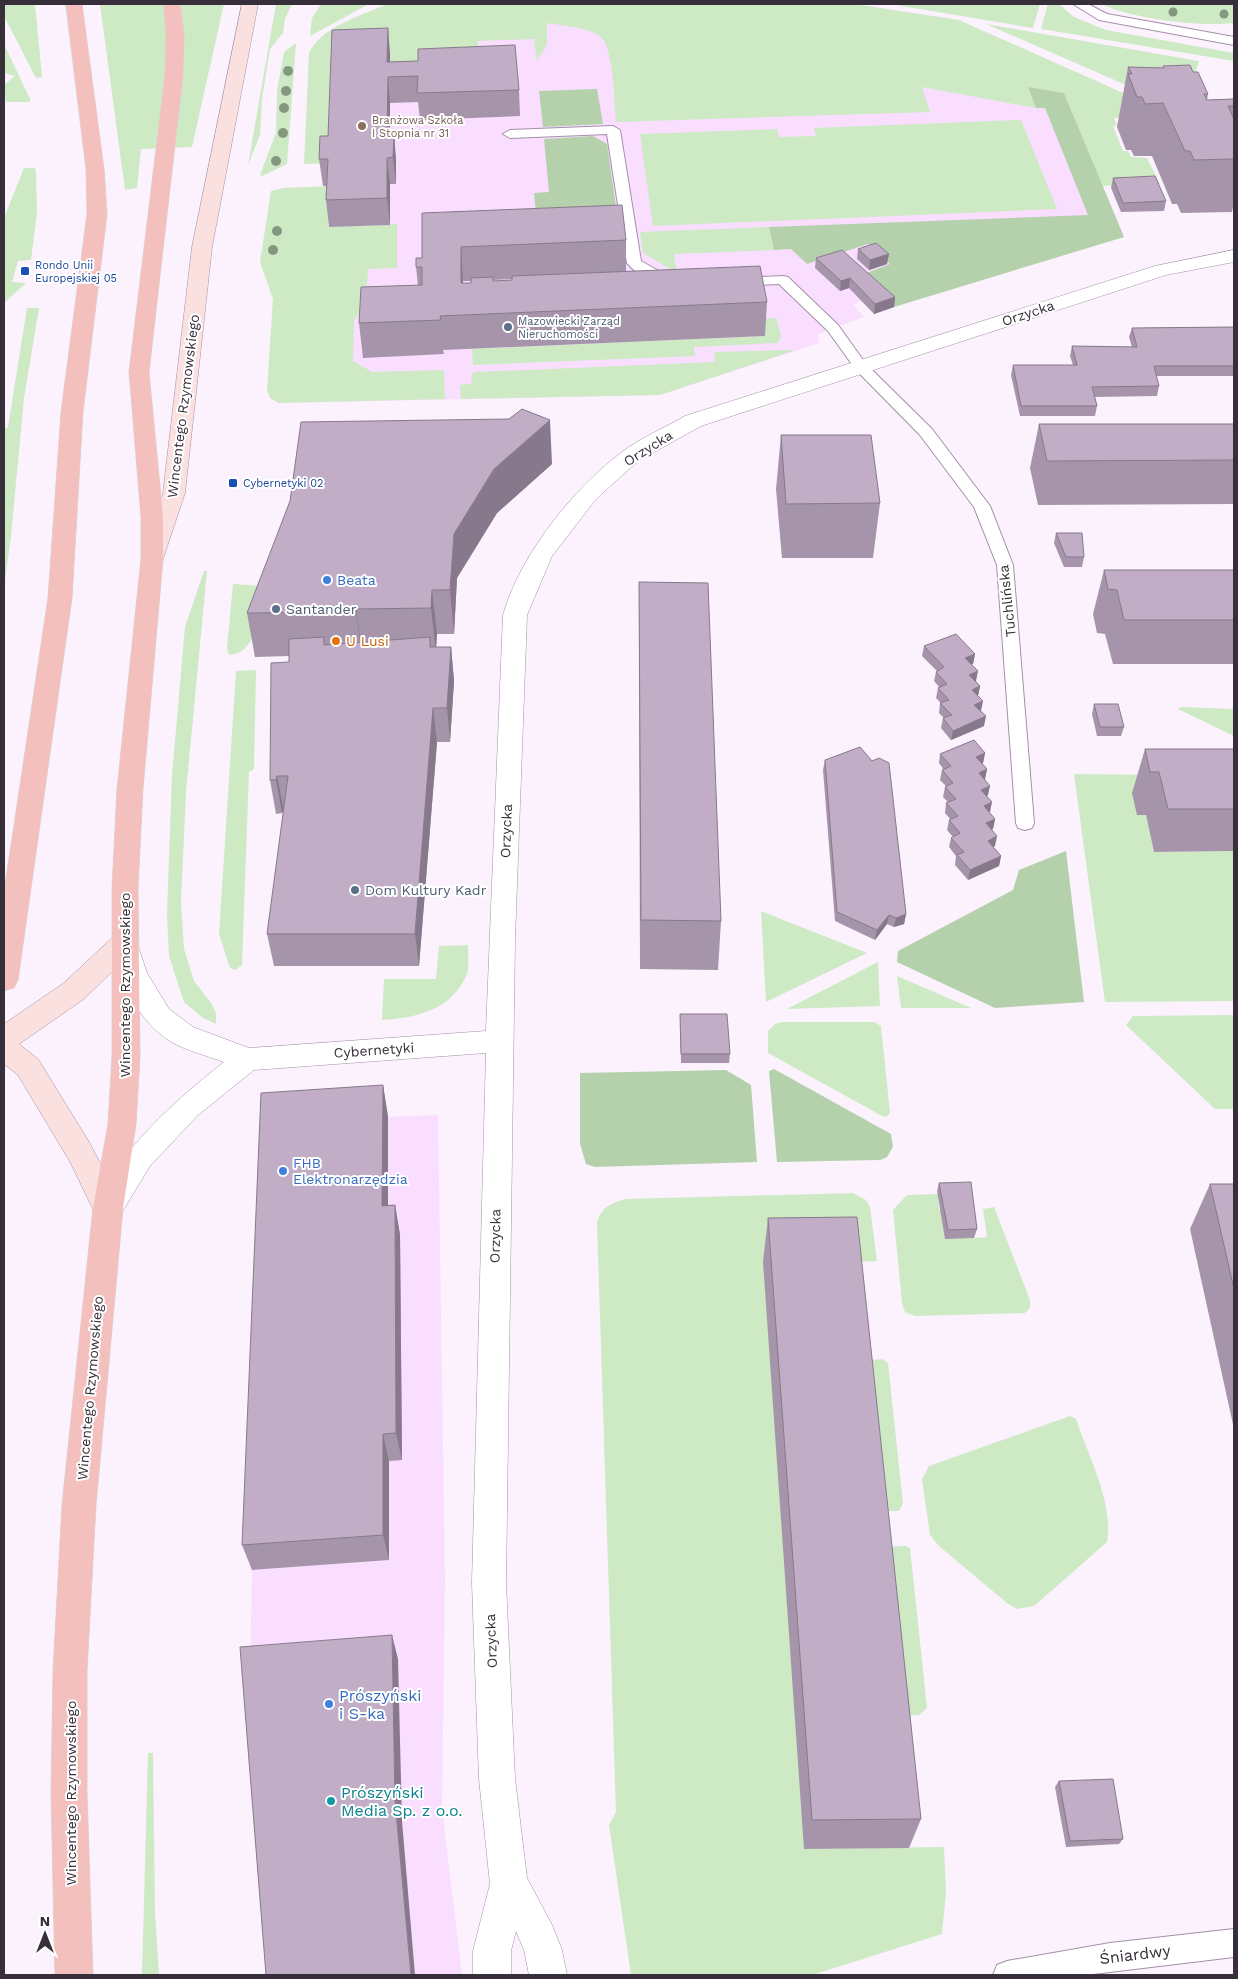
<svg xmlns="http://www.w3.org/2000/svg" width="1238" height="1979" font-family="'Work Sans',sans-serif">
<rect width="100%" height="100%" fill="#fbf2fd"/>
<g fill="#f9deff">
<polygon points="387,4 544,4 1064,93 1124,237 853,304 864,317 818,334 819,343 660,395 278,403 287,229 329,226 331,186 323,186 324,163"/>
<polygon points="438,1115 445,1579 442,1809 462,1975 275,1975 250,1670 252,1570 388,1117"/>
</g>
<g fill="#cdeac5">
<polygon points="4,4 35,4 42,77 36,78 4,16"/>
<polygon points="100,4 224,4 192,147 141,149 137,188 125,190"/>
<polygon points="276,4 292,4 285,19 283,33 270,49 262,99 260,135 248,165"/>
<polygon points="321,4 369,4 310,36 312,18"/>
<path d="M 387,4 L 861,5 L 959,20 L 1175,116 L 1114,118 L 1117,125 L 1113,126 L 1123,151 L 1128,151 L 1131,157 L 1147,158 L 1160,184 L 1102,186 L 1064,93 L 1028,87 L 1036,108 L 922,87 L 930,112 L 616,122 C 614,104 614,46 600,36 C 587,27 563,26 547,23 L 547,44 L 537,61 L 534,39 L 478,41 L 478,73 L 390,89 L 332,163 L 304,164 L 309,53 C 322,26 361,16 387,4 Z"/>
<polygon points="890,4 1040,4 1033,28"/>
<polygon points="1048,4 1059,4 1074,17 1106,30 1234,53 1234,61 1041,29"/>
<path d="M 1102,4 L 1234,4 L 1234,23 C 1202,27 1131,19 1102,4 Z"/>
<polygon points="986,24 1199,61 1183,110"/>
<polygon points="296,43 287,164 262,176 260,175 276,133 277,91 284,52"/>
<polygon points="4,44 30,99 30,102 6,102 4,85 15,76 4,73"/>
<polygon points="1021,120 1057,209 653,226 640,134 777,129 779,137 816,136 814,128"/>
<polygon points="24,168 35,168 36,174 37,213 31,260 18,261 12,282 26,283 5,302 4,309 4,218"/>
<polygon points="331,186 328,227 397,224 397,268 368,269 366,304 354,320 353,361 372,372 444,370 445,399 278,403 270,398 267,390 273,299 260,262 271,191 283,188"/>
<polygon points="769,227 774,250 674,254 677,273 643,253 640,232"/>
<polygon points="27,308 39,308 24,398 11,536 4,588 4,429 8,427"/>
<polygon points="776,318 781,336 778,343 694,347 695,356 473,365 472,349 765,336 761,319"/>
<polygon points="796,350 660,395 461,399 460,385 471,384 472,374 476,372 715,362 714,352"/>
<polygon points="204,571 207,571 186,792 181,901 184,949 194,981 211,1003 216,1013 216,1024 203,1018 184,1002 169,956 167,915 172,775 185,627"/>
<path d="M 233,584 L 265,586 C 260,609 258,654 229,655 L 227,648 Z"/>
<polygon points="256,670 254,769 249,772 242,965 235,970 230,968 219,934 236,671"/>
<polygon points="1181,707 1234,709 1234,736 1178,709"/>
<polygon points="1074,774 1161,775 1146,815 1154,852 1234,851 1234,1001 1105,1002"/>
<polygon points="761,911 867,953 766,1002"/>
<path d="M 468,945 C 468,954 470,968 466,976 C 451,1010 416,1018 382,1020 L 384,979 L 436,979 L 439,946 Z"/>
<polygon points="878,962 880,1006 787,1009"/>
<polygon points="897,976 971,1008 901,1008"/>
<polygon points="1234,1015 1234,1109 1215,1109 1126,1025 1133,1016"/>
<polygon points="782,1022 874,1022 881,1026 890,1113 886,1117 882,1116 768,1053 768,1031 775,1024"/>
<path d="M 853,1193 L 866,1200 L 870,1207 L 877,1261 L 849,1262 L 804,1849 L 944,1847 L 946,1892 L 942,1934 L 812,1975 L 631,1975 L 609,1825 L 616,1812 L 597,1223 C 601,1207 611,1203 626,1199 Z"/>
<polygon points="938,1194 939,1209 974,1238 987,1237 983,1209 994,1207 1030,1300 1030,1308 1025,1313 915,1316 905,1312 902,1303 893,1210 907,1195"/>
<polygon points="882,1359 888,1363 903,1503 899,1511 874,1511 860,1361"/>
<path d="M 1070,1416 L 1076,1419 C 1088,1455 1114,1504 1107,1542 L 1034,1606 L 1017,1609 L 1008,1604 L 939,1546 L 930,1535 L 922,1479 L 929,1466 Z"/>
<polygon points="905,1546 910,1548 927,1708 919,1715 895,1716 878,1547"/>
<polygon points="148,1753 153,1753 155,1913 159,1975 142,1975"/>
</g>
<g fill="#b4d1ab">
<polygon points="1028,87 1064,93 1124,237 894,307 859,276 890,264 868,244 807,264 791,249 774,250 769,227 1088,215 1045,108 1036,108"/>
<polygon points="597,89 603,124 543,127 539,91"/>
<polygon points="593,136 607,144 619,227 537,222 534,193 549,192 544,139"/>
<polygon points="1066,851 1084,1002 995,1008 897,962 898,951 1013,890 1019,870"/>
<polygon points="774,1069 891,1134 893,1147 887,1157 880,1160 777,1162 769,1071"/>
<polygon points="726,1070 751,1085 757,1162 595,1167 586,1164 580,1144 580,1073"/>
</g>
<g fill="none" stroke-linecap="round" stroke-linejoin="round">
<g stroke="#a490a8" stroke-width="2">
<g id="lane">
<polygon points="1073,4 1088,4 1107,14 1234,37 1234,45 1099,20"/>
<path d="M 613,126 L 620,130 L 641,261 L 678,282 L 676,285 C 661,289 636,274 627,263 L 607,134 L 510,138 L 503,134 L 510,130 Z"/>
<polygon points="783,276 788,277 838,325 866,364 932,429 990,506 1013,565 1034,823 1032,828 1025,830 1018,828 1016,823 997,565 974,507 920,435 856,370 828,331 779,284 737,286 730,282 737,278"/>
<polygon points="1234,1929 1234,1957 1085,1975 993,1975 997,1965 1007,1961 1110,1943"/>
</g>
</g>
<g stroke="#a490a8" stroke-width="1">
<path id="street" d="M 1234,250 L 1234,262 L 1166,275 L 701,426 L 638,461 L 596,499 L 552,556 L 527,615 L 515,939 L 506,1583 L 515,1779 L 527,1878 L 552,1925 L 562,1950 L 567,1975 L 529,1975 L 524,1950 L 516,1931 L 511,1951 L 511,1975 L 473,1975 L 473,1951 L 490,1884 L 479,1779 L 472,1583 L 486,1053 L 254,1070 L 198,1115 L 150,1166 L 119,1217 L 108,1221 L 97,1217 L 93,1208 C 123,1147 172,1103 224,1062 C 208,1056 188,1051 173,1043 C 140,1024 122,985 113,950 L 117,943 L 127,940 L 137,943 L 147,973 L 169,1009 L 193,1027 L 249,1048 L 486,1031 L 503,615 C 520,555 573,489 622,452 C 640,438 665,428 685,416 L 1155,266 Z"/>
</g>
<g stroke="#a490a8" stroke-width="1">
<g id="secondary">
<polygon points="242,4 258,4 212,247 185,493 163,559 160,564 152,566 144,564 141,559 163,493 192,247"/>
<polygon points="125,932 135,935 138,942 135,949 84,999 19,1044 38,1059 89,1142 119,1199 123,1208 119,1217 108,1221 97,1217 69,1160 18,1075 4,1064 4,1024 64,983 115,935"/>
</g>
</g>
<g stroke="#d7d5d7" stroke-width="1">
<g id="primary">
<polygon points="66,4 82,4 104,169 107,214 83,412 72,598 18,980 14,988 4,991 4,892 48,598 61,412 87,214 86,169"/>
<polygon points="164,4 180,4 184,33 183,75 149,372 163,517 163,559 143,789 138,888 140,1056 136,1124 123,1208 96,1505 87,1671 87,1793 93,1975 55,1975 51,1793 53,1671 62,1505 93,1208 108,1124 112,1056 112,888 117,789 141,559 141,517 129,372 165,75 166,33"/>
</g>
</g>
<use href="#lane" fill="#fff" fill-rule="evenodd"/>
<use href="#street" fill="#fff" fill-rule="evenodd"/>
<use href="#secondary" fill="#fae0df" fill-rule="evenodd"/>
<use href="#primary" fill="#f4c0be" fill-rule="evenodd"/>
</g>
<g fill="#85977f">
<circle cx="1173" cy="12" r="4.5"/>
<circle cx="1224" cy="14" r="4.5"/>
<circle cx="288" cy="71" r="5"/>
<circle cx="286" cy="91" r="5"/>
<circle cx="284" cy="108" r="5"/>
<circle cx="283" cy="133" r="5"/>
<circle cx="276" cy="161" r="5"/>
<circle cx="277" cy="231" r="5"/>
<circle cx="273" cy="250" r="5"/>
</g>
<g fill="#a695aa" fill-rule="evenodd">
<polygon points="388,28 390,62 519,90 520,116 420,120 418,102 390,103 390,134 394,134 396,161 396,184 390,184 390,225 329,227 326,200 326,186 323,186 319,159 328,136"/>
<polygon points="1163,66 1193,72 1208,94 1207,100 1234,99 1234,202 1232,212 1181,213 1177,204 1172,204 1152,156 1134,156 1131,150 1126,150 1117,127 1128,67 1163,68"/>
<polygon points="1113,178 1166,201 1164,211 1121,212 1111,188"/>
<path d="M 422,213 L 626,240 L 626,271 L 767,302 L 765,336 L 443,350 L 444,354 L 363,358 L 359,323 L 418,285 L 416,267 L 422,258 ZM 512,279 L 512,280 L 493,281 L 493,280 ZM 463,281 L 471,281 L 471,283 L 463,283 Z"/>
<polygon points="858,249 887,264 869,270 857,259"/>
<polygon points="816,258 895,297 894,307 874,314 849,288 840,291 815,268"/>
<polygon points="1234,327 1234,376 1156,376 1159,386 1157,396 1095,397 1097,406 1095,416 1020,416 1011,375 1013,365 1073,365 1070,356 1072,346 1132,347 1129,337 1132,328"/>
<polygon points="1039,424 1234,424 1234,504 1038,505 1030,468"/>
<polygon points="781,435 880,503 873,558 782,558 776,489"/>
<polygon points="552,464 497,513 457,578 454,634 437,634 436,647 451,647 454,681 450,742 437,742 419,966 274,966 267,934 284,810 282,813 276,814 270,780 289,662 289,656 255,657 247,613"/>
<polygon points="1056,533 1084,557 1082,567 1064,567 1054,543"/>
<polygon points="1104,570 1234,570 1234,664 1113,664 1105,634 1097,633 1093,614"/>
<polygon points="639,582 721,921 718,970 640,969 639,633"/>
<polygon points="924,646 975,654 973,664 971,665 976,681 980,686 978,696 981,711 980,711 984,726 951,740 941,728 943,718 944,718 939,713 940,703 941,703 936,698 938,688 940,688 934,681 936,672 937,671 922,656"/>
<polygon points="1094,704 1124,727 1121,736 1097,736 1092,714"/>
<polygon points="1145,749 1234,749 1234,851 1154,852 1146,815 1137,815 1132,793"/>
<polygon points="985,753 983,763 982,763 987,769 985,779 988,795 987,796 990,812 989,812 995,819 993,829 991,830 995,846 993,847 1001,856 999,866 968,880 955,865 956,856 949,847 951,838 953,837 947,830 949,820 951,820 945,813 946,803 948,802 943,797 945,787 946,786 940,780 942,770 944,770 939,763 940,754"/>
<polygon points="825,760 906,914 904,924 894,927 887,924 875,940 835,921 823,770"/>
<polygon points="680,1014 730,1054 729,1063 681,1063"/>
<polygon points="383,1085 388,1117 388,1205 395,1205 400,1235 402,1460 389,1461 389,1560 252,1570 242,1545"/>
<polygon points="939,1183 977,1229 974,1238 945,1239 937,1191"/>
<polygon points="1210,1184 1234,1184 1234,1429 1190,1229"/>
<polygon points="768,1218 921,1819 909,1848 804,1849 763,1262"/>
<polygon points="1059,1781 1123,1839 1119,1844 1066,1847 1055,1787"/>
</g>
<g fill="#87798b">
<polygon points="388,28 390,54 390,76 387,62"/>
<polygon points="388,77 390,103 390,158 387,134"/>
<polygon points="394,134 396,161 396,184 393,157"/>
<polygon points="387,158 390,184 390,225 387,198"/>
<polygon points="461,247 463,281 464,317 461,283"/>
<polygon points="889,254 887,264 869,270 870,260"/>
<polygon points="850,278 849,288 840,291 841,281"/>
<polygon points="895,297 894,307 874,314 875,304"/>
<polygon points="550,420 552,464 497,513 457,578 454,634 450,590 454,534 494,469"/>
<polygon points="432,590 437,634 436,652 431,608"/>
<polygon points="356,609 362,652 362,656 356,612"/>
<polygon points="451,647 454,681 450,742 447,708"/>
<polygon points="975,654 973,664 963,668 965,658"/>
<polygon points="978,671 976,681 968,684 969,675"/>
<polygon points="980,686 978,696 970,700 972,690"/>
<polygon points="983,701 981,711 972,715 974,705"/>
<polygon points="433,708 437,742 419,966 415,934"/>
<polygon points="986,716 984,726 951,740 953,731"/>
<polygon points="985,753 983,763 974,767 976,757"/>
<polygon points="987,769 985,779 977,782 979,773"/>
<polygon points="277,776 284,810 282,813 276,780"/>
<polygon points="990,786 988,795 979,799 981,790"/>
<polygon points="992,802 990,812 982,815 984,806"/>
<polygon points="995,819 993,829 984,833 986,823"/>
<polygon points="997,836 995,846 986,851 988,841"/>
<polygon points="1001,856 999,866 968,880 970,870"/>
<polygon points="906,914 904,924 894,927 896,918"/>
<polygon points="889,915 887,924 875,940 877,930"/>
<polygon points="383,1085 388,1117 388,1236 382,1206"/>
<polygon points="395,1205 400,1235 402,1460 396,1433"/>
<polygon points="383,1434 389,1461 389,1560 383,1535"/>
<polygon points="392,1635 398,1659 402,1821 415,1975 411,1975 395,1801"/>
</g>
<g fill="#c1adc6" stroke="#87798b">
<polygon points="388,28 387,62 418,61 418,49 515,45 519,90 417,93 418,76 388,77 387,134 394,134 393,157 387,158 387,198 326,200 328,159 319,159 320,136 328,136 332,30"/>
<polygon points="1190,65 1193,72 1198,72 1208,94 1204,94 1207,100 1234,99 1234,106 1228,106 1234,119 1234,159 1194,160 1190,151 1185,151 1163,103 1145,104 1142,97 1137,97 1128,74 1132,74 1128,67 1164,68 1163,66"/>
<polygon points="1155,176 1166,201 1123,203 1113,178"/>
<polygon points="622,205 626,240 461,247 461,283 471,283 471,278 493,277 493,281 512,280 512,276 760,266 767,302 440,316 441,320 359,323 361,287 422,285 422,267 416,267 416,258 422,258 422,213"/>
<polygon points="876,243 889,254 870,260 858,249"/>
<polygon points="842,250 895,297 875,304 850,278 841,281 816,258"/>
<polygon points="1234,327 1234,366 1154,366 1159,386 1092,387 1097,406 1021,406 1013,365 1077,365 1072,346 1137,347 1132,328"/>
<polygon points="522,409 550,420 494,469 454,534 450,590 432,590 431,608 356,609 356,612 247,613 290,501 301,422 509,419"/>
<polygon points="1039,424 1234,424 1234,460 1047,461"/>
<polygon points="781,435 871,435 880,503 786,504"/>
<polygon points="1056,533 1082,533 1084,557 1066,557"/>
<polygon points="1104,570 1234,570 1234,620 1124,620 1117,590 1108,589"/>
<polygon points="639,582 708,583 721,921 641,920"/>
<polygon points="956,634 975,654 965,658 978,671 969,675 980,686 972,690 983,701 974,705 986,716 953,731 943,718 952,715 940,703 949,700 938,688 947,684 936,672 944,667 924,646"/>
<polygon points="324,637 324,645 430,637 430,647 451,647 447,708 433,708 415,934 267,934 288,776 277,776 276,780 270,780 271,663 289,662 289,639"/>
<polygon points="1094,704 1118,704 1124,727 1100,727"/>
<polygon points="974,740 985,753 976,757 987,769 979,773 990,786 981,790 992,802 984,806 995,819 986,823 997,836 988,841 1001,856 970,870 957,855 964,852 951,838 960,833 949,820 958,816 946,803 956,799 945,787 953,783 942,770 951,766 940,754"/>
<polygon points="860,747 872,761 879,758 889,763 906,914 896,918 889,915 877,930 837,912 825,760"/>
<polygon points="1145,749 1234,749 1234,809 1168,809 1159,772 1150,772"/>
<polygon points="680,1014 727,1014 730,1054 681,1054"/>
<polygon points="383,1085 382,1206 395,1205 396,1433 383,1434 383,1535 242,1545 261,1093"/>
<polygon points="971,1182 977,1229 948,1230 939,1183"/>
<polygon points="1210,1184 1234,1184 1234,1289"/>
<polygon points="857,1217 921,1819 812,1820 768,1218"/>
<polygon points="392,1635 395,1801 411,1975 266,1975 240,1647"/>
<polygon points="1113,1779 1123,1839 1070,1841 1059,1781"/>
</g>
<circle fill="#8d6e63" stroke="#fff" stroke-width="2" cx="362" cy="126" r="5"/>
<g fill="#1a4fb4" stroke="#fff" stroke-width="2">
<rect x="20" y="266" width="10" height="10" rx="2.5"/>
<rect x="228" y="478" width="10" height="10" rx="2.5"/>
</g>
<g fill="#5c6f8a" stroke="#fff" stroke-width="2">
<circle cx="508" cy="327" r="5"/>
<circle cx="276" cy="609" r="5"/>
<circle cx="355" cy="890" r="5"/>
</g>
<g fill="#3f7fe0" stroke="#fff" stroke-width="2">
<circle cx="327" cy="580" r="5"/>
<circle cx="283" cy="1171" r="5"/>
<circle cx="329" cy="1704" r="5"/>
</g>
<circle fill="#e8710a" stroke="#fff" stroke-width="2" cx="336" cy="641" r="5"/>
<circle fill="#0f9aa8" stroke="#fff" stroke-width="2" cx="331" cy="1801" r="5"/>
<g text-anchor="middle" stroke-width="4" stroke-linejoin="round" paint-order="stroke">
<g font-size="11" fill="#785e54" stroke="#fff" text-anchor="start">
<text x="372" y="124">Branżowa Szkoła<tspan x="372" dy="13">I Stopnia nr 31</tspan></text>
</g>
<g font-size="11" fill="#164399" stroke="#fff" text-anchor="start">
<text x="35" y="269">Rondo Unii<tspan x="35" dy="13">Europejskiej 05</tspan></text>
<text x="243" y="487">Cybernetyki 02</text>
</g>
<g font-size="11" fill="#4e5e75" stroke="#fff" text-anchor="start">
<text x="518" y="325">Mazowiecki Zarząd<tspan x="518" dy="13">Nieruchomości</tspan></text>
</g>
<g font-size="14" fill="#362e38" stroke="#fff">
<text transform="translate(1028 313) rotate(-18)" y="5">Orzycka</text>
<text transform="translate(183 406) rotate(-83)" y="5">Wincentego Rzymowskiego</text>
<text transform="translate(648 448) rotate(-32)" y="5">Orzycka</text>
<text transform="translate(1007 601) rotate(-96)" y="5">Tuchlińska</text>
<text transform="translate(506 831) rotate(-88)" y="5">Orzycka</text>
<text transform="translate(125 985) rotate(-90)" y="5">Wincentego Rzymowskiego</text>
<text transform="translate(374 1050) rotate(-4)" y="5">Cybernetyki</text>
<text transform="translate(495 1236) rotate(-89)" y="5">Orzycka</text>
<text transform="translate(90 1388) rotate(-85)" y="5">Wincentego Rzymowskiego</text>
<text transform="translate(491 1641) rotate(-92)" y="5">Orzycka</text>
<text transform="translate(71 1793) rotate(-90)" y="5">Wincentego Rzymowskiego</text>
</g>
<g font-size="14" fill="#366cbe" stroke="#fff" text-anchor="start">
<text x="337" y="585">Beata</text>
<text x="293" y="1168">FHB<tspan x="293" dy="16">Elektronarzędzia</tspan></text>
</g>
<g font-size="14" fill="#4e5e75" stroke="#fff" text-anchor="start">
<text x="286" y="614">Santander</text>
<text x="365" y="895">Dom Kultury Kadr</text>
</g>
<g font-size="14" fill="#c56008" stroke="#fff" text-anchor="start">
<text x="346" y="646">U Lusi</text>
</g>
<g font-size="16" fill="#366cbe" stroke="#fff" text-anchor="start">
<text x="339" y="1701">Prószyński<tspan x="339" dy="18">i S-ka</tspan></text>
</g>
<g font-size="16" fill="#0d838f" stroke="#fff" text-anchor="start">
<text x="341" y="1798">Prószyński<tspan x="341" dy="18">Media Sp. z o.o.</tspan></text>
</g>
<g font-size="16" fill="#362e38" stroke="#fff">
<text transform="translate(1135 1954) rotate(-7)" y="6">Śniardwy</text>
</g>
</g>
<rect width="1238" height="1979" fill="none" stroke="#362e38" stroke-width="10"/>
<g transform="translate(45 1934)" stroke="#ffffff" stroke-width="4" paint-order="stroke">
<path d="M0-4L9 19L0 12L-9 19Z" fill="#362e38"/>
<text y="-8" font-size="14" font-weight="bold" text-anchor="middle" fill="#362e38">N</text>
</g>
</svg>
